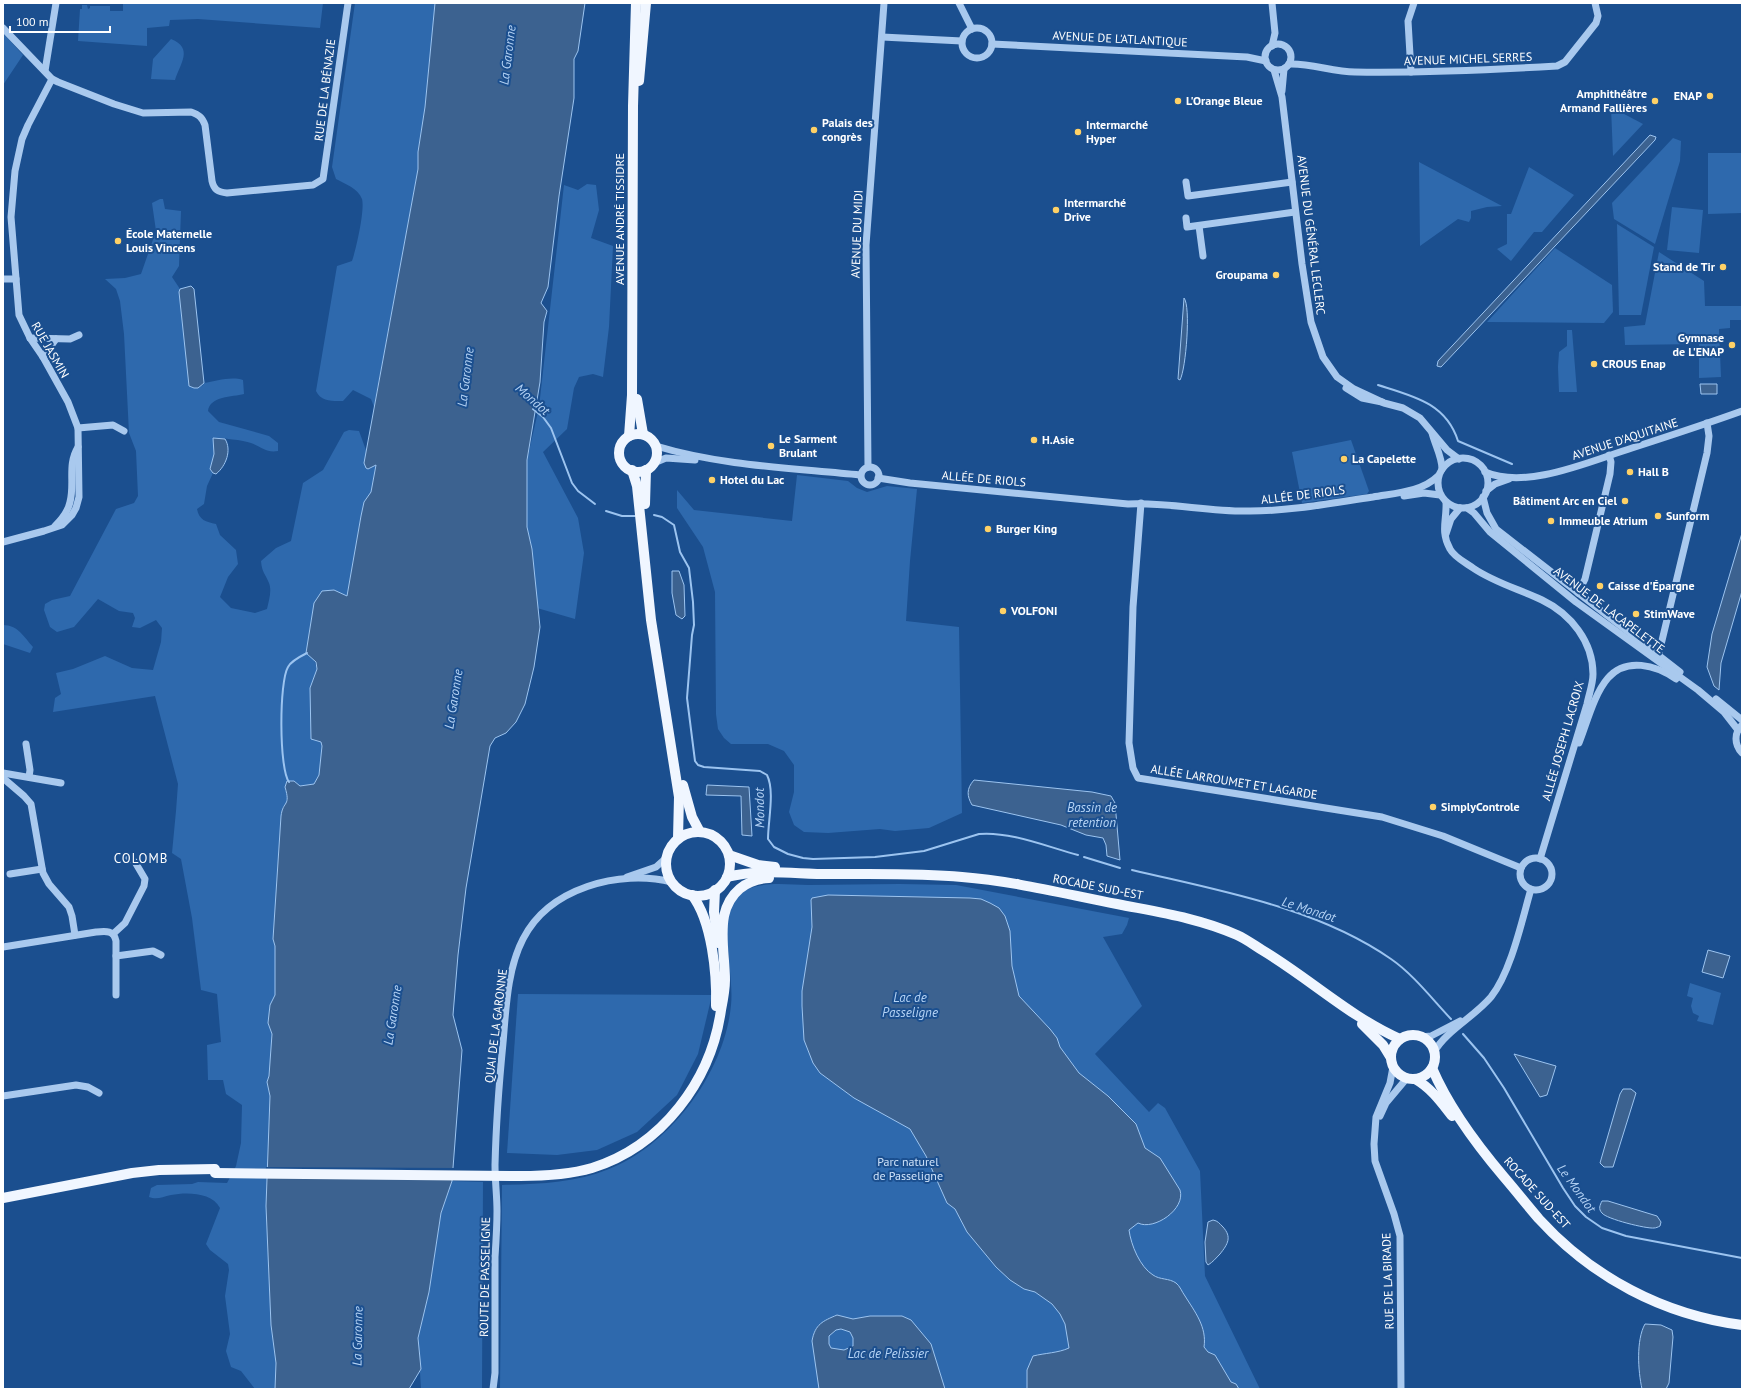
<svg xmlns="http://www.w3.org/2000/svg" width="1745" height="1392" font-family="'PT Sans',sans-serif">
<rect width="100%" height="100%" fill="#1b4f8f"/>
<g fill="#2e69ad">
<polygon points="123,3 323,3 320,28 198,19 170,20 169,26 147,28 147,46 78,41 80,9 82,9 82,5 87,5 88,9 90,8 90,6 110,6 110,11 123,11"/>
<path d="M 355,3 L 435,3 L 425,107 L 418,152 L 418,169 L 374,407 L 371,399 L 353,390 L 343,401 C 333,401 321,402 316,391 L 337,266 L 352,261 C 356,250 365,210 362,199 C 358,188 345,184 336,179 L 332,167 Z"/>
<polygon points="3,33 23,55 3,85"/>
<path d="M 171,39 C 194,48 180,64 175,80 L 151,79 L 153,59 Z"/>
<polygon points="1611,107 1643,124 1613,156"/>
<polygon points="1673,138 1681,141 1680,161 1655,244 1614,219 1612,203"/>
<polygon points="1708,153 1742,153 1742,213 1708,214"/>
<polygon points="1419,162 1502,206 1487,207 1471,211 1471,218 1469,222 1458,219 1420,246"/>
<polygon points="1529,167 1574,195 1542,232 1534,232 1511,261 1497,249 1507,244 1507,214 1511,214"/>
<polygon points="587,184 596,185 599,210 591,238 613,246 609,327 603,377 593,374 579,377 574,388 567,429 543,452 578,518 584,553 575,619 537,608 532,549 527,527 527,460 539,407 564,185 578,190"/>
<path d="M 160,199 L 163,199 L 165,209 L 181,211 L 179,266 L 172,277 L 180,289 L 179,292 L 202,386 L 204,383 C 216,381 231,376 243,380 L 244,394 C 232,397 210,396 208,411 L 219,422 L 269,436 L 278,443 L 278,451 C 266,453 262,447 251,443 C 243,440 222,438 213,438 L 214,454 L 210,469 L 213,473 L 207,486 L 204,504 L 197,509 C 199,520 206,522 216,524 L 220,535 L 236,550 L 238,564 L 228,577 L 220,597 L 231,608 L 255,613 L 267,609 C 269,600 272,591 269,583 C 265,573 262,573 261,561 L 276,548 L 291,541 L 303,483 L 323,470 L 344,432 L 349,430 L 359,431 L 367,453 L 364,463 L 376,464 L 371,493 L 364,502 L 361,516 L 347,596 L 334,590 L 314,604 L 308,641 L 317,669 L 310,688 L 322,746 L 319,775 L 314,784 L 300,786 L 294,781 L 285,787 C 291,807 283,800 281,816 L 273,939 L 275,946 L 275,995 L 270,1006 L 268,1023 L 272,1034 L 269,1076 L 267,1082 L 270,1096 L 266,1206 L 271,1325 L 276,1363 L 275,1389 L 255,1389 L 241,1371 L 231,1367 L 226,1351 L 230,1334 L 225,1296 L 229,1270 L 228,1264 L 210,1250 L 206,1244 L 220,1208 C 212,1192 186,1192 171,1195 C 162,1197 157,1200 149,1197 L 151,1188 L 157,1185 L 192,1184 L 198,1182 L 227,1183 L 236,1166 L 241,1143 L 242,1105 L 226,1094 L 223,1080 L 208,1080 L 207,1045 L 221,1042 L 217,994 L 201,990 L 192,918 L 181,859 L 172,853 L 176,811 L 178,784 L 155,696 L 53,712 L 55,698 L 61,694 L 56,673 L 73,669 L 105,656 L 132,668 L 153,670 L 161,642 L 162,628 L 156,620 L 140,628 L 132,627 L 135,618 L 133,613 L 119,611 L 98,599 L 74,627 L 57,632 L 50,627 L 44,610 L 45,604 L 52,600 L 70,596 L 116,509 L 134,503 L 138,496 L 136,451 L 129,433 L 124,334 L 120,301 L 116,289 L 105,279 L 125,278 L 141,274 L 156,231 L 152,203 Z"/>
<polygon points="1672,207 1703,210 1699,253 1667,250"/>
<polygon points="1617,224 1654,247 1641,315 1619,315"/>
<polygon points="1555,248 1612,285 1613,312 1604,323 1487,322"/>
<polygon points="1659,252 1704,281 1705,306 1742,306 1742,320 1730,320 1730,328 1719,329 1721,377 1699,378 1699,344 1625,345 1624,327 1645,325"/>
<polygon points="1567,330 1572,330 1577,392 1559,392 1558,367 1559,352 1567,346"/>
<polygon points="1351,440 1369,491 1367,494 1302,503 1292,452"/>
<polygon points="797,475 848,481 857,488 867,492 887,486 917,489 910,561 906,621 959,627 962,813 929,828 895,831 880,829 828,833 804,832 794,825 789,812 794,792 794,765 784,751 768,744 731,744 724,738 718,729 716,714 715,592 703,547 677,508 677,490 694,510 792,521"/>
<path d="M 3,625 C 18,625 24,637 33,647 L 30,653 L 3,644 Z"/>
<path d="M 899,884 L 956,885 L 1129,918 L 1127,925 L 1122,934 L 1103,937 L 1142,1006 L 1095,1054 L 1149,1112 L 1158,1103 L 1165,1108 L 1200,1171 L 1205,1276 L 1260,1389 L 500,1389 L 502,1185 C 538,1184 575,1183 609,1169 C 671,1145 725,1071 731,1005 C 734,978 721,928 731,905 C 733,901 742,893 746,890 C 764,881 789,885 808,885 C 838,885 869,884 899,884 Z"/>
<polygon points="1690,983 1721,993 1713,1025 1697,1021 1699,1016 1693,1013 1691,1006 1693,998 1687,996"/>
<polygon points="518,994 712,995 698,1054 677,1095 637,1132 597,1150 557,1155 507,1153"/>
<polygon points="452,1181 483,1182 482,1389 421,1389 418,1338 429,1292 441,1213"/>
</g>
<g fill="#3c6290" stroke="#9cc4f0" fill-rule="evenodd">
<path d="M 435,3 L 585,3 L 578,51 L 574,59 L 574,98 L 559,196 L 548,287 L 541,303 L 547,311 L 544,322 L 540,382 L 527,460 L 527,527 L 532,549 L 540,627 L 534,667 L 525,704 L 516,722 L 506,733 L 495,738 L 490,746 L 466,888 L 458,955 L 453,1015 L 462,1050 L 452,1181 L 441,1213 L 429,1292 L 418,1338 L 421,1369 L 409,1389 L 275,1389 L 276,1363 L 271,1325 L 266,1206 L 270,1096 L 267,1082 L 269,1076 L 272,1034 L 268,1023 L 270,1005 L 275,995 L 275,946 L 273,939 L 281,816 C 283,800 291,807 285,787 L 287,781 L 294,781 L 300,786 L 314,784 L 319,775 L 322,746 L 321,742 L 311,739 L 310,688 L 317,669 L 316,662 L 306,653 L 314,603 L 322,591 L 334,590 L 347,596 L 361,516 L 364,502 L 371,492 L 376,465 L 368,469 L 366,468 L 364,463 L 418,169 L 418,152 L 425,107 Z"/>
<polygon points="1650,135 1656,137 1655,140 1441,367 1437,366 1438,361"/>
<polygon points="191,286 194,289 204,383 198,388 194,388 189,386 179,292 180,289"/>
<path d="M 1184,298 C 1191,306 1186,369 1180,380 L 1178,379 Z"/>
<polygon points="1700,384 1717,384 1717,394 1701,394"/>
<path d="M 213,438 L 225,439 C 232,450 226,466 216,474 L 213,473 L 210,469 L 214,454 Z"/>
<polygon points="1742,533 1742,591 1721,663 1719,690 1714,686 1707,667 1712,634"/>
<polygon points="672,571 679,571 684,585 685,616 682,619 676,615 672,593"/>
<path d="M 974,780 L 1092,792 L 1111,796 L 1115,803 L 1120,860 L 1107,856 L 1106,845 L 1103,838 L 1086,835 L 1061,825 L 972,805 C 967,796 966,789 974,780 Z"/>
<polygon points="707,785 749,787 752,836 742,835 741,796 706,795"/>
<path d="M 828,895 L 970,898 L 981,899 L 990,903 L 999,908 L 1005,916 L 1010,931 L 1012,966 L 1019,996 L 1050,1029 L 1057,1038 L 1060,1047 L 1079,1073 L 1108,1096 L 1136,1124 L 1145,1148 L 1160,1158 L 1180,1190 C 1186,1209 1154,1231 1138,1223 L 1129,1230 C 1131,1245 1140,1267 1153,1275 C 1160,1280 1169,1278 1176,1283 C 1180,1286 1182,1292 1185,1296 C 1195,1312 1207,1327 1204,1347 L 1208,1352 L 1215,1355 L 1231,1382 L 1236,1384 L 1239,1389 L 1027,1389 L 1027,1370 L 1033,1356 C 1045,1353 1058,1353 1069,1348 L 1065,1324 L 1060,1314 L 1052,1304 L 1035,1292 L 1024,1289 L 1010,1280 L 996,1267 L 967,1232 L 955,1209 L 947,1203 L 926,1156 L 910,1129 L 854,1098 L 820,1073 L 813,1063 L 804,1040 L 802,1006 L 802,991 L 812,927 L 811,900 L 812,898 Z"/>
<polygon points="1708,950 1730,956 1723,978 1702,972"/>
<polygon points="1514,1054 1556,1066 1547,1095 1540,1097"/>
<polygon points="1623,1089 1631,1089 1636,1093 1613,1167 1604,1167 1600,1163 1620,1094"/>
<path d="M 1602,1201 L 1608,1201 L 1657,1216 L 1661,1222 L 1660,1226 C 1658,1227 1656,1228 1654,1228 C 1647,1229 1606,1219 1602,1213 C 1598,1209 1600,1205 1602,1201 Z"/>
<path d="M 1213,1220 C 1218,1221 1219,1223 1223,1227 C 1232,1237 1228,1244 1220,1254 C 1216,1258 1213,1262 1208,1265 L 1206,1262 L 1205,1242 L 1208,1222 Z"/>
<path d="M 837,1315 L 853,1319 L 870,1316 L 902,1316 L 911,1320 L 931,1344 L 945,1389 L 819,1389 L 812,1341 C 815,1324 823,1321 837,1315 ZM 841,1329 L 850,1332 L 853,1338 L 853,1346 L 844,1350 L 831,1348 L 829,1344 L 829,1336 L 836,1330 Z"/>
<path d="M 1645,1324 L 1661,1325 L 1672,1330 L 1673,1337 L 1669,1383 L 1666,1389 L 1642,1389 C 1638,1371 1636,1340 1645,1324 Z"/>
</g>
<polygon fill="#1b4f8f" points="266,1167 455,1168 454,1179 265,1177"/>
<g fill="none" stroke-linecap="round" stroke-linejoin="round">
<g stroke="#9cc4f0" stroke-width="2">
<path d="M 1378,385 C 1413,396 1446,403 1458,441 L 1512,464"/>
<polyline points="533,409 543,417 551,428 572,483 578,491 595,504"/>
<polyline points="606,511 622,516 635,516"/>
<path d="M 654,515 L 662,517 L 674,525 L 680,552 L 689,568 L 693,602 L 694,625 L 692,635 L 687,698 L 695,761 L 698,765 L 704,767 L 760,771 L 767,775 C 775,791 768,821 768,839 L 774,847 L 788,854 L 803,858 L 813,859 L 875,857 L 924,851 L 979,834 C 1009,831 1048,847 1078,855"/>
<path d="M 289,782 C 279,769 279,682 288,667 C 291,661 301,656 307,653"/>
<polyline points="1084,857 1120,868"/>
<path d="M 1132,870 C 1220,891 1316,907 1391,959 C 1413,974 1433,1000 1451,1019"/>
<polyline points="1463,1034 1484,1058 1504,1088 1563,1188 1575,1206 1586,1217 1602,1228 1626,1236 1742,1258"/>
</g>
<g stroke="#a9c9ee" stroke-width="7">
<polyline points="959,3 972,29"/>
<path d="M 3,28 L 52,79 L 58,82 L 114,104 L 143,113 L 191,112 C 199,115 202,117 205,125 L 212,181 C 214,190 218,192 227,193 L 313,185 L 323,179 L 348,3"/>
<circle cx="977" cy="43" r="15"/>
<polyline points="882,37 962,41"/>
<polyline points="992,44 1247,57 1266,61"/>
<circle cx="1278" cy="57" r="13"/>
<polyline points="1272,46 1275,33 1272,3"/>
<path d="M 1289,64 C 1311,63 1333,72 1355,72 C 1423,73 1490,70 1557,66 L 1565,62 L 1596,23 L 1598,16 L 1595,3"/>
<polyline points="1274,70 1282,97 1302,264 1311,322 1323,357 1337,377 1354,389 1384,403 1403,408 1420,418 1447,450 1459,459"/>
<polyline points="45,71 56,3"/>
<polyline points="1411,72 1408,21 1414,3"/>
<polyline points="1282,91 1284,69"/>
<polyline points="1186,182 1188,196 1292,182"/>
<polyline points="1186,218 1187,227 1295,212"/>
<polyline points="1199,226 1203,256"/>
<polyline points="3,279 16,279"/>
<polyline points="30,338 70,339 79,335"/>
<polyline points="43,357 56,339"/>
<polyline points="1346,388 1362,398 1382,402"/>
<polyline points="78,428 113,425 124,431"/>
<path d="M 1432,433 C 1435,445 1442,457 1442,469"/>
<path d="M 656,446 C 722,466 793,468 860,475"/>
<circle cx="1463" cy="483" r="25"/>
<polyline points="654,463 666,458 695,460"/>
<circle cx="870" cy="476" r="9"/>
<polyline points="868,467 866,245 884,3"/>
<path d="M 1485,472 C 1527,490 1590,461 1632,448 C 1669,436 1706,424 1742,411"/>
<path d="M 878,478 L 910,483 L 1128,504 C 1169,502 1209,512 1250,511 C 1291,511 1332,503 1373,497 C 1395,493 1422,492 1438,476"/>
<polyline points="1486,491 1495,484 1509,479"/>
<polyline points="1404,496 1424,493 1440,495"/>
<polyline points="1483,497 1487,513 1496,529 1680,672"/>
<path d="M 1446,502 C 1447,520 1440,531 1450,549 C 1454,557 1466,563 1473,568 C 1495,583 1519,589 1542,600 C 1571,614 1593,642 1593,674 C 1593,684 1589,694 1587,704 L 1540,859"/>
<polyline points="1141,503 1133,607 1129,743 1133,768 1138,778 1382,817 1443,836 1521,868"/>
<polyline points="1467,508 1474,513 1490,532 1576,602 1698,690 1724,712 1738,730"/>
<path d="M 55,526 C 62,519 68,512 70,502 C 75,483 67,465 78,447"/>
<polyline points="1446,534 1451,519 1460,508"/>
<polyline points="3,542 44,531 62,525 72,515 76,508 79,497 78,428 68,402 43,357 30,338 19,315 11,217 15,171 22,139 28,125 52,79"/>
<polyline points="1578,593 1585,579 1610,474 1611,462 1609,455"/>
<polyline points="1659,653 1707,453 1709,436 1707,423"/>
<polyline points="1716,699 1742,720"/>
<path d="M 1742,725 C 1734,733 1734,744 1742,753"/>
<path d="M 1579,743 C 1587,723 1594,694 1608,678 C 1626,657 1656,665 1676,679"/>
<polyline points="26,744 30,770 29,777"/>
<polyline points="3,773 61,783"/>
<polyline points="3,778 24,796 31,804 43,873 49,884 69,907 72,916 75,935"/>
<circle cx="1536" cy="874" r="16"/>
<polyline points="10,874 42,869"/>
<polyline points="627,877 656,867 666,858"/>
<polyline points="113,934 125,923 144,886 145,879 135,862 127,856"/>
<path d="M 3,947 L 96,932 C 106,931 114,930 116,941 L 116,995"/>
<polyline points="116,956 153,951 161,955"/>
<polyline points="1421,1037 1431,1036 1460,1021"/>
<path d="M 1434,1052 C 1447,1030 1474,1017 1491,997 C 1511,972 1522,920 1531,889"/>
<polyline points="1393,1067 1390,1083 1376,1117 1374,1144 1375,1161 1394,1214 1400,1236 1401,1389"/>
<polyline points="3,1096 76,1085 88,1087 99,1093"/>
<polyline points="1380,1116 1386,1103 1407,1078"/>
<path d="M 493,1389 L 495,1373 C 495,1334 495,1296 495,1257 C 496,1242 497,1226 497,1211 C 497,1196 495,1181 495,1165 C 496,1125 499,1084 503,1043 C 506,1009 507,970 523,939 C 549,888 619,869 672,882"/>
</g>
<g stroke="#f0f6ff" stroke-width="10">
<polyline points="639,81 646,3"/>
<polyline points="637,399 643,434"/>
<circle cx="638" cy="453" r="19"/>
<polyline points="629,436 632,395 633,106 636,3"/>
<polyline points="632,470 637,486 651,620 679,797 678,838"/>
<polyline points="645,504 646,470"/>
<polyline points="683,785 692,817 700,832"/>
<circle cx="698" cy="864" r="32"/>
<polyline points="729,855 758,865 775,867"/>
<path d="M 727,877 C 763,868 800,875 837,874 C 879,874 920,873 962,877 C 1014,881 1065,894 1117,904 C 1157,912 1199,918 1237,935 C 1246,939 1254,945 1262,950 C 1309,978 1350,1017 1400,1039"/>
<polyline points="715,890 714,912 718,943"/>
<path d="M 692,895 C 712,921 717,974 716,1006"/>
<polyline points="1362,1024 1383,1045 1391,1058"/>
<circle cx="1413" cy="1057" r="22"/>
<path d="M 1432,1068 C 1449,1108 1476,1144 1504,1177 C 1516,1191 1527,1205 1539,1219 C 1592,1277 1663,1315 1742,1325"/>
<path d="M 1415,1079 C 1431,1088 1441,1102 1452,1116"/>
<path d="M 520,1176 C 544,1176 568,1175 592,1168 C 662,1146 711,1081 721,1010 C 723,1000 725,989 725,980 C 725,959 720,937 724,916 C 729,893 746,879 769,878"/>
<polyline points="3,1198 132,1173 159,1170 215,1169"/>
</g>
<polyline stroke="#f0f6ff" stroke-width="10" points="215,1173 520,1176"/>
</g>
<g fill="#ffd166" stroke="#1b4f8f" stroke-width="1.5">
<circle cx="1710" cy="96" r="4"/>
<circle cx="1178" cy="101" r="4"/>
<circle cx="1655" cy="101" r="4"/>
<circle cx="814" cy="130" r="4"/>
<circle cx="1078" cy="132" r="4"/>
<circle cx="1056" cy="210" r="4"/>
<circle cx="118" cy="241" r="4"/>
<circle cx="1723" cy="267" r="4"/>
<circle cx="1276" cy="275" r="4"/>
<circle cx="1732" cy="345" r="4"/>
<circle cx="1594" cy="364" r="4"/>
<circle cx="1034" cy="440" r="4"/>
<circle cx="771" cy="446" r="4"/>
<circle cx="1344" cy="459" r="4"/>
<circle cx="1630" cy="472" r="4"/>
<circle cx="712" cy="480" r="4"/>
<circle cx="1625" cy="501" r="4"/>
<circle cx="1658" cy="516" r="4"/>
<circle cx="1551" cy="521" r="4"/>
<circle cx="988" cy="529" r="4"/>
<circle cx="1600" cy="586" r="4"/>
<circle cx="1003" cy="611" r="4"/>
<circle cx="1636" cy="614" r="4"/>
<circle cx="1433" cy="807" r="4"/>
</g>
<g text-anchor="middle" stroke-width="4" stroke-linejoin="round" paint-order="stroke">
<g font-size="12" fill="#fff" stroke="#1b4f8f">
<text transform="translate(1120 39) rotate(3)" y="4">AVENUE DE L'ATLANTIQUE</text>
<text transform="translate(1468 59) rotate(-2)" y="4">AVENUE MICHEL SERRES</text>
<text transform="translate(325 90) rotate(-83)" y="4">RUE DE LA BÉNAZIE</text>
<text transform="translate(620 219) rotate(-90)" y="4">AVENUE ANDRÉ TISSIDRE</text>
<text transform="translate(857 234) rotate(-88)" y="4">AVENUE DU MIDI</text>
<text transform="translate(1311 235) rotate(83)" y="4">AVENUE DU GÉNÉRAL LECLERC</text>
<text transform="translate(50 350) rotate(60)" y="4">RUE JASMIN</text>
<text transform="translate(1625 439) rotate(-18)" y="4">AVENUE D'AQUITAINE</text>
<text transform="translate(984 479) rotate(5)" y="4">ALLÉE DE RIOLS</text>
<text transform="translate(1303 495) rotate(-7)" y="4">ALLÉE DE RIOLS</text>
<text transform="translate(1609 610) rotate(37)" y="4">AVENUE DE LACAPELETTE</text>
<text transform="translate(1563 741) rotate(-74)" y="4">ALLÉE JOSEPH LACROIX</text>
<text transform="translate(1234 782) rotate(9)" y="4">ALLÉE LARROUMET ET LAGARDE</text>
<text transform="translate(1098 887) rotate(11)" y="4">ROCADE SUD-EST</text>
<text transform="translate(496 1026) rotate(-83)" y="4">QUAI DE LA GARONNE</text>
<text transform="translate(1537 1193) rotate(48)" y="4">ROCADE SUD-EST</text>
<text transform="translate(485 1277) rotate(-89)" y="4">ROUTE DE PASSELIGNE</text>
<text transform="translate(1388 1281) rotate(-92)" y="4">RUE DE LA BIRADE</text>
</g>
<g font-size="12" font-weight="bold" fill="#fff" stroke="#1b4f8f" text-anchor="start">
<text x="1647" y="98" text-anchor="end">Amphithéâtre<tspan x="1647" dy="14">Armand Fallières</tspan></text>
<text x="1702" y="100" text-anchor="end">ENAP</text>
<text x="1186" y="105">L'Orange Bleue</text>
<text x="822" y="127">Palais des<tspan x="822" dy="14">congrès</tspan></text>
<text x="1086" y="129">Intermarché<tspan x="1086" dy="14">Hyper</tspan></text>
<text x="1064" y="207">Intermarché<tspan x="1064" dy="14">Drive</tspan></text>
<text x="126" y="238">École Maternelle<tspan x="126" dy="14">Louis Vincens</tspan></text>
<text x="1715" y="271" text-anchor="end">Stand de Tir</text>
<text x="1268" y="279" text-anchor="end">Groupama</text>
<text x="1724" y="342" text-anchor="end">Gymnase<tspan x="1724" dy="14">de L'ENAP</tspan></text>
<text x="1602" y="368">CROUS Enap</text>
<text x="779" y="443">Le Sarment<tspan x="779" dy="14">Brulant</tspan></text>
<text x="1042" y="444">H.Asie</text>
<text x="1352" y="463">La Capelette</text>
<text x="1638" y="476">Hall B</text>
<text x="720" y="484">Hotel du Lac</text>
<text x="1617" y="505" text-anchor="end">Bâtiment Arc en Ciel</text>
<text x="1666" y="520">Sunform</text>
<text x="1559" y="525">Immeuble Atrium</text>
<text x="996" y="533">Burger King</text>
<text x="1608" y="590">Caisse d'Épargne</text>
<text x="1011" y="615">VOLFONI</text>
<text x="1644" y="618">StimWave</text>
<text x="1441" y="811">SimplyControle</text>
</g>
<g font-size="12" fill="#cfe3fa" stroke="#1b4f8f">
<text x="908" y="1166">Parc naturel<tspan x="908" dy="14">de Passeligne</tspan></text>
</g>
<g font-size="13" font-style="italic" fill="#b5d3f5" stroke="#1b4f8f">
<text transform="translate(507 55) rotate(-83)" y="5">La Garonne</text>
<text transform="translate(465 377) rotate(-83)" y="5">La Garonne</text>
<text transform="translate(533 399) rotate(41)" y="5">Mondot</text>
<text transform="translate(453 699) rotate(-81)" y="5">La Garonne</text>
<text x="1092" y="812">Bassin de<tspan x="1092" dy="15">retention</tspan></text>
<text transform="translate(759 808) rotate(-91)" y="5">Mondot</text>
<text transform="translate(1309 909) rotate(18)" y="5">Le Mondot</text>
<text x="910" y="1002">Lac de<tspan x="910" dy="15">Passeligne</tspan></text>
<text transform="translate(392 1015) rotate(-81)" y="5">La Garonne</text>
<text transform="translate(1577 1188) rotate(54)" y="5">Le Mondot</text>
<text transform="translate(357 1336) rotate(-89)" y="5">La Garonne</text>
<text x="888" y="1358">Lac de Pelissier</text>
</g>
<g font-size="13" letter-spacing="1" fill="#fff" stroke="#1b4f8f">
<text x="141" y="863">COLOMB</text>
</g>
</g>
<rect width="1745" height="1392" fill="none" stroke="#ffffff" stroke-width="8"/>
<path d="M10 26v6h100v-6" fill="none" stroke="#ffffff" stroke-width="2"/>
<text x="16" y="26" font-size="12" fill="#ffffff" stroke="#1b4f8f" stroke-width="3" paint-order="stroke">100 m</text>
</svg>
